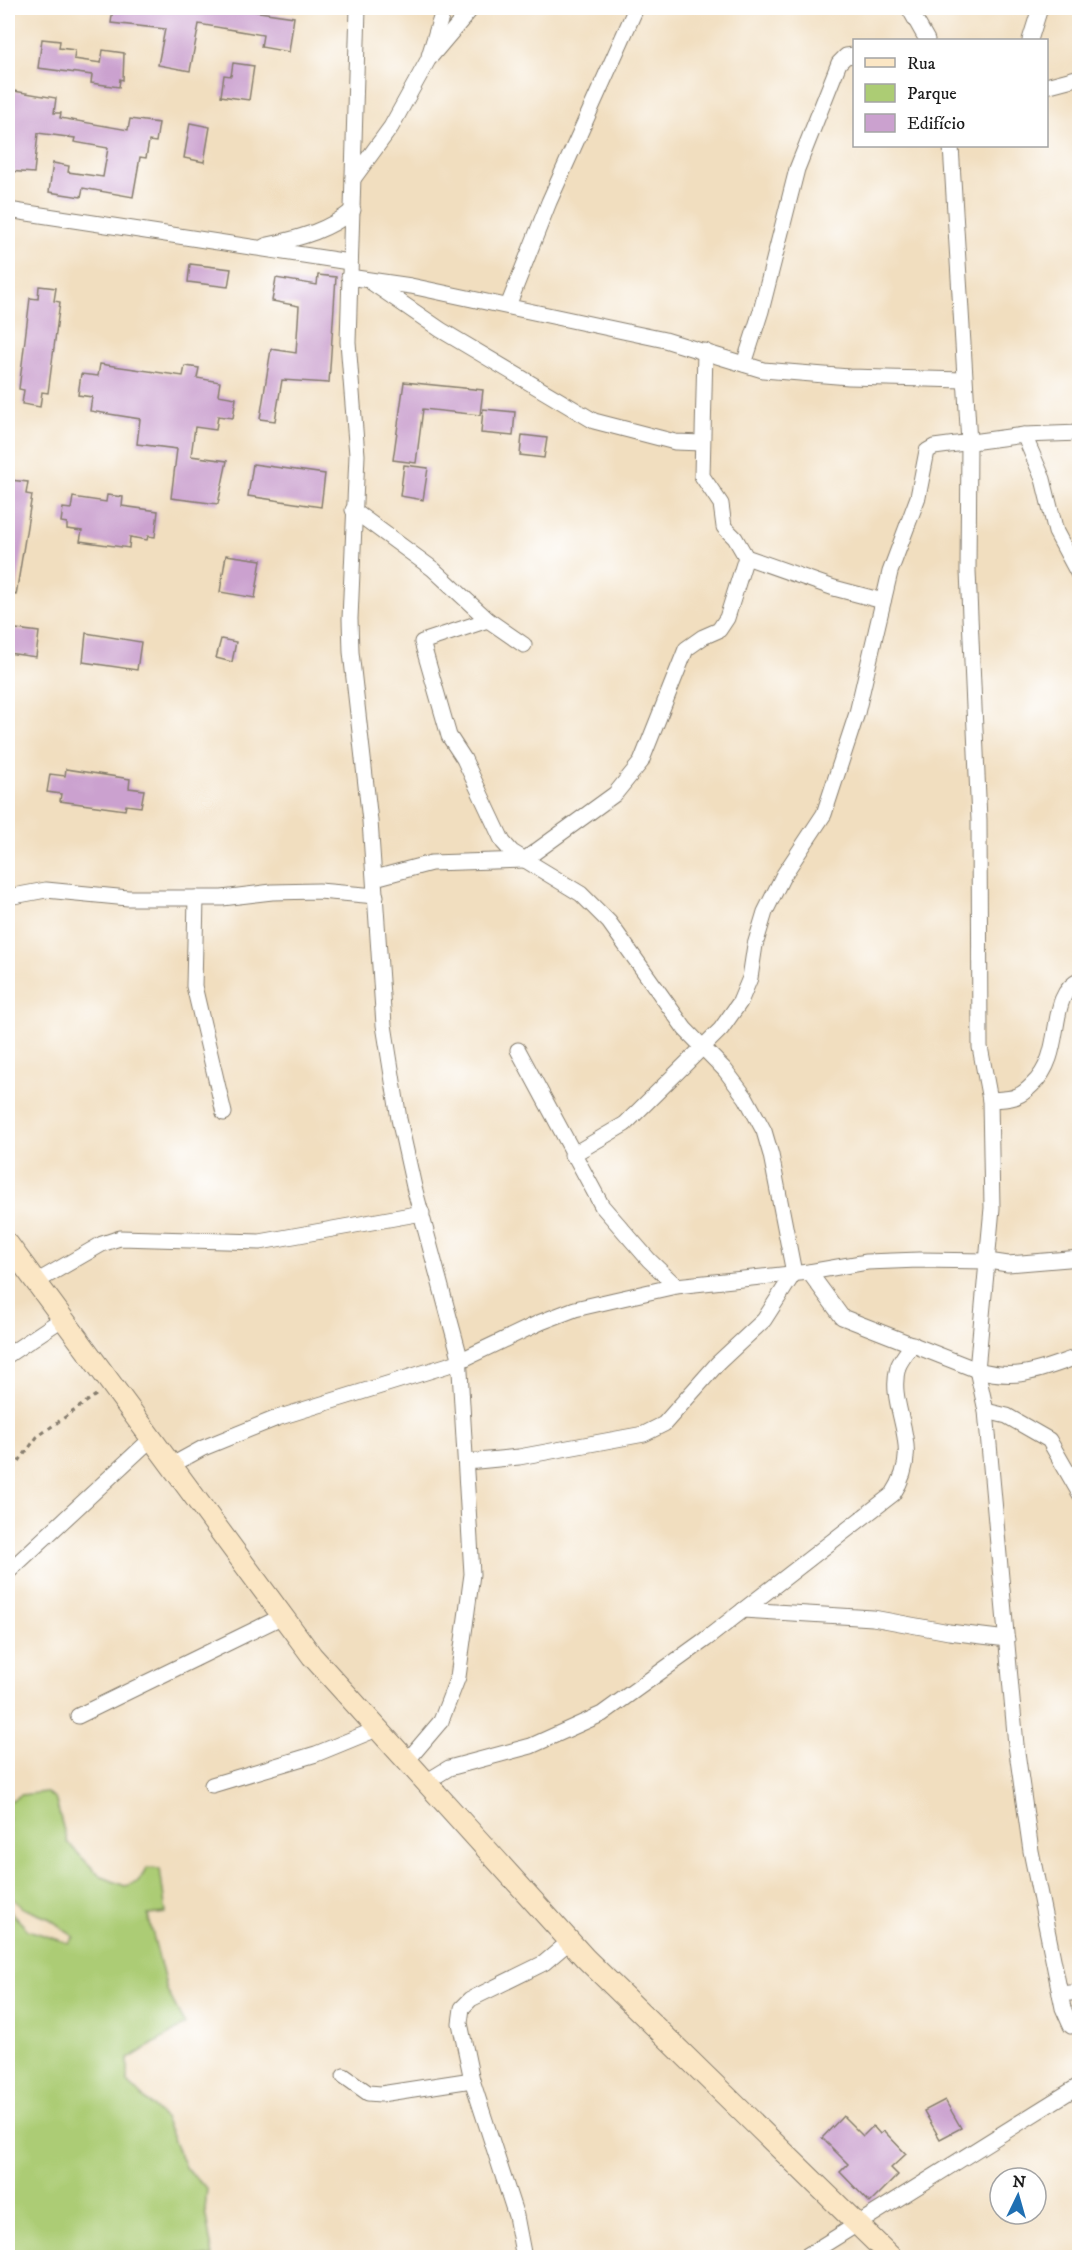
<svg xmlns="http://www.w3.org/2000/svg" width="1087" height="2265" font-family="'IM FELL DW Pica',serif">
<rect width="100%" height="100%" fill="#fff"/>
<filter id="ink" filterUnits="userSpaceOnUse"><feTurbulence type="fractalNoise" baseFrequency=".0167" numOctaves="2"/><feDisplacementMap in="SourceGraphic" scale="12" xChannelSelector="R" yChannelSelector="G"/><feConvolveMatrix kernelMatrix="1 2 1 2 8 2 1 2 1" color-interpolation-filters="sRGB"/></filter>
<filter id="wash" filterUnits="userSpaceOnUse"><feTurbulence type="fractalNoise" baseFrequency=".008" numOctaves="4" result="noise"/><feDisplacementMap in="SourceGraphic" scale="24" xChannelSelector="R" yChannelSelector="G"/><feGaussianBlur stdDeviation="1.35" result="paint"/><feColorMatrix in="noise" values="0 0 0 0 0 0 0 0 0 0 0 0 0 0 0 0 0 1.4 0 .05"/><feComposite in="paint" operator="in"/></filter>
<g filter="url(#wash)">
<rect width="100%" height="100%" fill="#f1debf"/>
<polygon fill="#accc74" stroke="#647448" stroke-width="1.5" points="45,1792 55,1798 67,1842 100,1876 125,1886 138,1882 147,1868 160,1869 166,1913 148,1915 167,1990 185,2025 128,2059 128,2082 164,2118 186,2169 207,2188 205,2211 213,2257 8,2257 8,1909 28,1930 68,1943 74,1937 50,1919 23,1908 8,1895 8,1802 21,1795"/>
<g id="blocks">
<g fill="#cba1cf">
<polygon points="113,8 232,8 294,17 289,52 261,47 263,35 199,24 190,71 158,65 165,29 111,23"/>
<polygon points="42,39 60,41 59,48 75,50 74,59 101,63 103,50 124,53 123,80 120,79 119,87 91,83 92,75 38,68"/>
<polygon points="233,63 254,66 249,100 221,96 224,75 231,76"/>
<polygon points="8,90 56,98 54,113 61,113 60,118 128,130 130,119 159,123 156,142 149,141 146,158 140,157 133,197 83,188 81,197 49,192 53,163 69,166 68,172 103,177 108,148 74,142 75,138 38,133 34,173 8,171"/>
<polygon points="190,123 210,127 204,162 184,158"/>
<polygon points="190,264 231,269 228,287 188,282"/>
<polygon points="318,275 336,277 329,383 282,380 275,421 260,419 271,349 296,353 299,306 272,301 276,278 317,285"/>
<polygon points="39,286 56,288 54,301 60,302 48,393 42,392 40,407 22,404 24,390 19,389 30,298 38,299"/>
<polygon points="100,364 183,376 185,366 199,368 197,378 220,382 218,395 236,398 233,418 218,416 216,430 195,427 191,456 227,461 218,504 171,498 177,449 137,444 140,419 90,411 92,397 78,395 81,374 98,376"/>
<polygon points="404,382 483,390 480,415 423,409 416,463 393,460"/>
<polygon points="483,409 515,412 513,436 481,433"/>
<polygon points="522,435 547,438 544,458 520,455"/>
<polygon points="253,464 325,474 321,507 248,496"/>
<polygon points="404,465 428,468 423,500 400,496"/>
<polygon points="10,480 28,482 26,494 32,495 16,595 8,594"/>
<polygon points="107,495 123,497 122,506 158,511 155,537 148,536 147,540 130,537 129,548 80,541 82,531 67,529 67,523 61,522 63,508 71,509 73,497 106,502"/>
<polygon points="226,555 261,560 255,598 220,592"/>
<polygon points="8,628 39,632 36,657 8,653"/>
<polygon points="86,633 141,642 137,670 83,662"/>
<polygon points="221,639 236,642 232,662 216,658"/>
<polygon points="66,769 130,779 129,788 144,790 141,807 126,805 125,810 60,801 61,794 47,792 50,774 65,776"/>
<polygon points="945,2100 961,2128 940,2139 924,2111"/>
<polygon points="843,2116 863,2136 873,2126 880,2134 884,2131 906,2154 891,2168 898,2175 870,2203 840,2172 848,2164 822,2138"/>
</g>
</g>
</g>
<g filter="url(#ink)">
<use href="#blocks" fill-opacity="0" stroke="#867d6e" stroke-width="1.5"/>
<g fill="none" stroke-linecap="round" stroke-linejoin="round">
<g stroke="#867d6e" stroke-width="17">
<g id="street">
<polyline points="358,8 348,342 357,455 350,619 351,652 370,821 384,1025 399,1119 414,1187 459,1354 472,1574 458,1677 441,1721 407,1761"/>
<polyline points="909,8 927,40"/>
<polyline points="1030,40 1040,8"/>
<polyline points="429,56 444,8"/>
<polyline points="1046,86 1080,77"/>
<polyline points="951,146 969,443 968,571 979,820 980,1047 990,1100 992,1208 977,1370 986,1411 1016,1745 1031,1851 1063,2008 1071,2026"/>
<polyline points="353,179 391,127 428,60 472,8"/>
<polyline points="8,210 349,262"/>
<path d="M 265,246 C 297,238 327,232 353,210"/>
<polyline points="349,277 411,286 665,340 763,370 849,377 964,380"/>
<polyline points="371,282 441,330 594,421 675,442 702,443"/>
<polyline points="508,306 549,202 636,8"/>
<polyline points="705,351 702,476 721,504 724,527 735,538 746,557 834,588 883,601"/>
<polyline points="744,364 761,311 797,169 839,63 846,56 854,55"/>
<polyline points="1024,435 1043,479 1056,532 1080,577"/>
<polyline points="353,510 433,569 488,620 422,642 449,736 464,759 503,842 512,852 581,894 609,922 685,1029 725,1070 746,1098 764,1131 771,1155 794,1273 764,1320 718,1363 664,1424 644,1434 519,1457 467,1462"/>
<polyline points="488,620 524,645"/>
<polyline points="375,878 431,863 524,860 615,794 641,762 686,649 703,637 719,630 727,618 746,557"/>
<polyline points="8,897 46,890 128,898 222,898 272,892 319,891 376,896"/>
<polyline points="196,898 194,986 224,1113"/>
<polyline points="518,1050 602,1206 649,1260 676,1286"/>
<path d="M 990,1100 C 998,1099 1010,1100 1017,1096 C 1023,1094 1028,1089 1032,1085 C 1067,1053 1045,996 1080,980"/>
<polyline points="572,1155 625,1124 721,1029 740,1002 750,978 755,945 765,912 783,876 824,814 857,713 890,572 918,497 927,451 934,447 1024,435 1080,433"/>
<path d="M 809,1272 L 842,1317 L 977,1370 C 1020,1381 1039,1370 1080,1356"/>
<polyline points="36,1282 102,1244 120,1238 260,1242 422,1213"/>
<polyline points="8,1355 62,1319"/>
<polyline points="986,1411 1007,1416 1049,1440 1080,1494"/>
<polyline points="172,1465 203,1448 277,1418 455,1363 541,1322 575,1309 614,1300 676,1286 809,1272 867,1262 919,1260 988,1261 1008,1264 1080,1258"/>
<polyline points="8,1572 150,1440"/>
<polyline points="743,1610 873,1618 949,1632 1007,1639"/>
<polyline points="78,1716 283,1616"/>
<path d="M 426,1782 L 449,1768 L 531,1746 L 602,1714 L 706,1639 L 893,1494 C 926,1444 886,1409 898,1367 C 901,1359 908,1351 913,1344"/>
<polyline points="212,1785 316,1754 377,1729"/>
<polyline points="1060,1994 1080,1992"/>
<polyline points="344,2076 368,2093 381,2094 472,2080"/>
<polyline points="524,2258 516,2216 472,2080 460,2023 462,2008 471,1999 544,1963 570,1941"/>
<polyline points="803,2258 1080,2085"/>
</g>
</g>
<g stroke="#867d6e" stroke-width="23">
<polyline id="secondary" points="8,1244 312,1656 585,1958 892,2258"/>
</g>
<polyline stroke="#867d6e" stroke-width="3" stroke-dasharray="4.5 4.5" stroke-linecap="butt" points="8,1476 37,1437 96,1395"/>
<use href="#street" stroke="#fff" stroke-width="15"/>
<use href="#secondary" stroke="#fbe6c4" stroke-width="21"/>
</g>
</g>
<rect width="1087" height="2265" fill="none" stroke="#fff" stroke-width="30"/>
<rect x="853" y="39" width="195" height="108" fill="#ffffff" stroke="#a4a4a4" stroke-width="1.5"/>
<rect x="865" y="58" width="30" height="9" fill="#fbe6c4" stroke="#a4a4a4" stroke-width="1.5"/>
<text x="907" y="69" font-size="18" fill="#1c1c1c">Rua</text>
<rect x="865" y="84" width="30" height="18" fill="#accc74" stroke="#a4a4a4" stroke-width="1.5"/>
<text x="907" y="99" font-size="18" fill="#1c1c1c">Parque</text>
<rect x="865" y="114" width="30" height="18" fill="#cba1cf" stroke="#a4a4a4" stroke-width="1.5"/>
<text x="907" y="129" font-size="18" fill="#1c1c1c">Edifício</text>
<g transform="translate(1018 2196) rotate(5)"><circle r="28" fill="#ffffff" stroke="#a4a4a4" stroke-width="1.5"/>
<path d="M0-4.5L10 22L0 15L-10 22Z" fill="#1f6fb2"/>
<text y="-9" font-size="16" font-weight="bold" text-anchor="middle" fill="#1c1c1c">N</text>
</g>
</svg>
